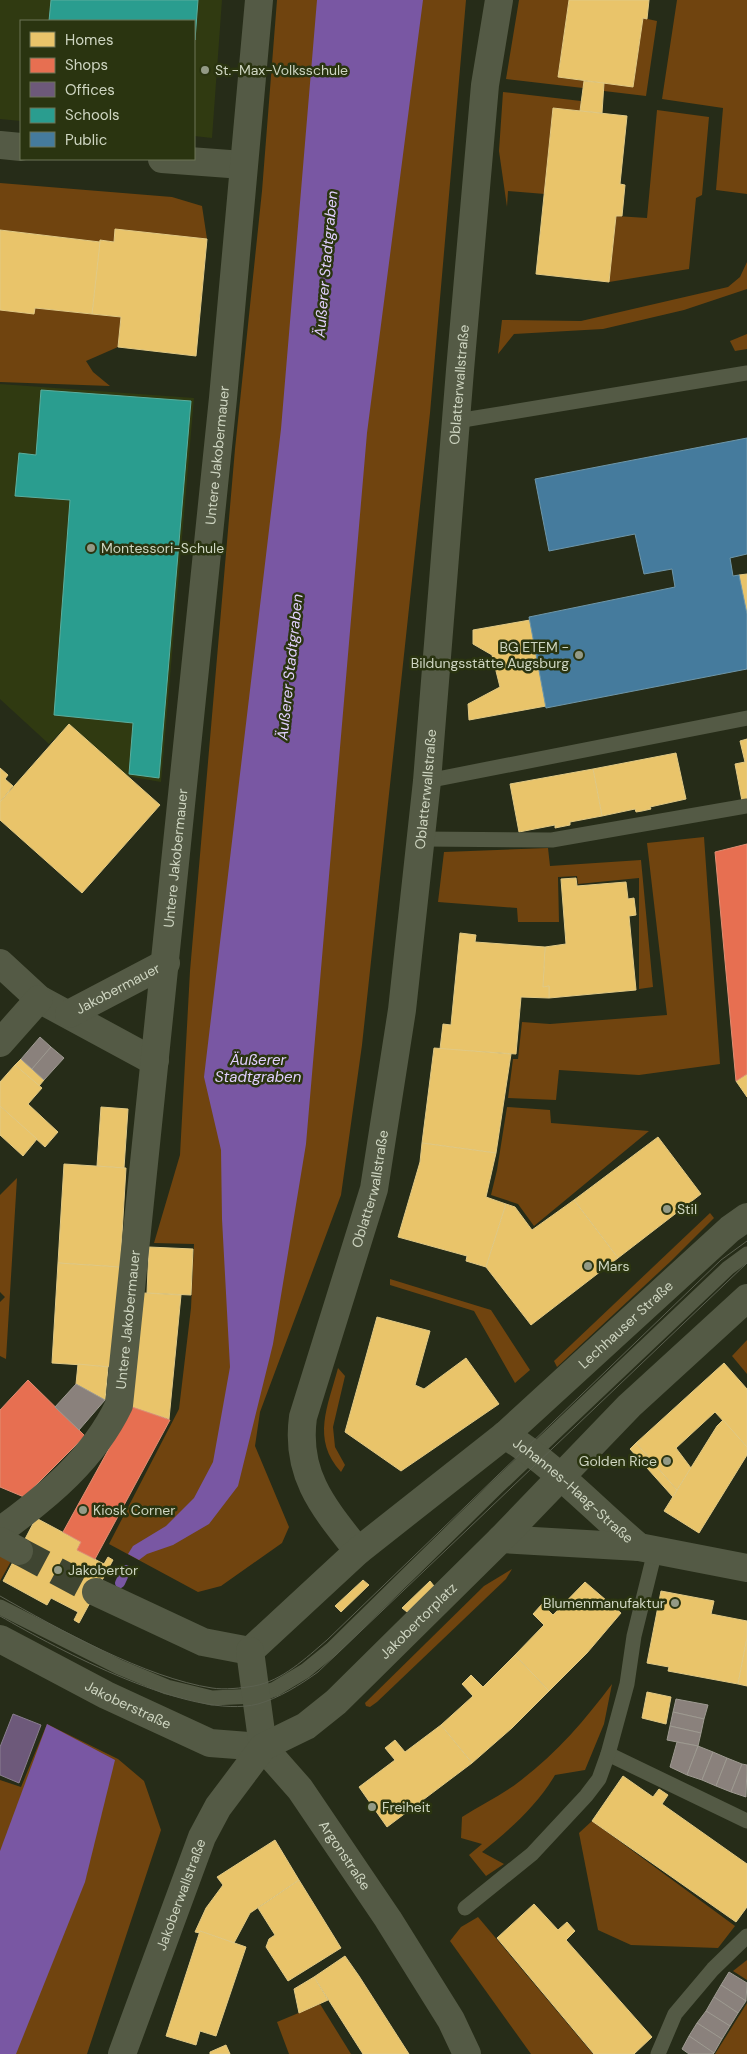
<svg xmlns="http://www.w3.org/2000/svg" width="747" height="2054" font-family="'DM Sans',sans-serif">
<rect width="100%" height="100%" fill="#262c18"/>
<g fill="#303a11">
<polygon points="0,0 222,0 212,138 194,136 194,21 21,21 21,121 0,119"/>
<polygon points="0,384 194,398 161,782 127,776 69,724 49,744 0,699"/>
</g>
<g fill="#70440f">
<polygon points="277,0 466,0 430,413 362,1045 341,1195 260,1412 255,1446 289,1527 282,1543 221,1586 198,1592 109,1544 179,1409 191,1308 194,1244 154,1243 180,1155 190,971 235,449 262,191"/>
<polygon points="519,0 569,0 558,77 584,81 583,88 506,79"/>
<polygon points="677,0 747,0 747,194 716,190 723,108 662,99"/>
<polygon points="643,18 657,21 646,96 604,91 604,83 633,87"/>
<polygon points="503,92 581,101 580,111 553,108 545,194 508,191 507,207 499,151"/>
<polygon points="657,110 709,117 702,195 696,198 689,269 609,282 616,216 647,218"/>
<polygon points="0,183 172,197 202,206 207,239 114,242 101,240 100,242 0,230"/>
<polygon points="747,262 747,289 684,310 603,329 514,334 498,354 502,320 581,321 728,287 740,277"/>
<polygon points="35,308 121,317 118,347 86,361 93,372 110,386 0,382 0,310"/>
<polygon points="747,334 747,349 735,351 730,341"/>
<polygon points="704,837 720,1064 639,1075 559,1070 556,1100 508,1098 513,1059 518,1059 522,1022 550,1024 667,1015 647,843"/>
<polygon points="548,848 550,866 641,860 653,987 639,989 639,878 578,884 577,876 558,877 559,922 518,922 517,908 438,902 444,852"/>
<polygon points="507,1107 550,1110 551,1123 649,1131 534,1226 518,1204 491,1195 497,1170"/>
<polygon points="17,1178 6,1359 0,1356 0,1302 5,1297 0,1292 0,1195"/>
<polygon points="710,1213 714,1218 671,1261 557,1367 554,1361"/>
<polygon points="390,1279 491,1310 530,1370 515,1383 474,1311 390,1285"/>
<polygon points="747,1340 747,1374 732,1356"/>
<path d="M 338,1368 L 345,1376 L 333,1427 L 335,1447 L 345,1465 L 341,1472 C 311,1439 328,1406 338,1368 Z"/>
<polygon points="0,1549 14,1556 0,1581"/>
<polygon points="512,1569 506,1579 377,1702 370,1707 366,1706 365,1703 484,1586"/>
<path d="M 612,1684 L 604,1724 L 585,1770 L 555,1775 C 537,1806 509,1830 482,1852 L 504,1864 L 486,1876 L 469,1855 L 482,1844 L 461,1838 L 462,1817 C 481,1805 502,1795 520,1781 C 557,1753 585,1720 612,1684 Z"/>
<polygon points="47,1724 118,1759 144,1781 161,1830 87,2054 0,2054 0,1780 21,1787"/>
<polygon points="592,1821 735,1926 718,1948 631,1945 598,1930 579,1833"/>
<polygon points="478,1917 593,2054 531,2054 450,1941 461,1927"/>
<polygon points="747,1960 747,1980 733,1971"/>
<polygon points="747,2003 747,2054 715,2054"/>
<polygon points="320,2004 351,2054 289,2054 277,2022"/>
</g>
<g fill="#7957a3">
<polygon points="317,0 423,0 367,433 306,1144 273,1344 238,1486 209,1524 173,1545 147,1554 139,1560 128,1554 133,1546 166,1526 194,1498 213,1462 230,1367 222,1219 221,1150 204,1077 281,429"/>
<polygon points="47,1724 115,1760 85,1882 16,2054 0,2054 0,1851"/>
</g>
<g fill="#e9c46a" stroke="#e1c984">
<polygon points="569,0 649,0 647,19 643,18 633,87 558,77"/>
<polygon points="584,81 604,83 602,113 580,111"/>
<polygon points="553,108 627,116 620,184 625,185 622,216 616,216 609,282 536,274"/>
<polygon points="115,229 207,239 196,356 118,347 121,317 92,314 100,240 114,242"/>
<polygon points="0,230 100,242 92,314 35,308 34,314 0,310"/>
<polygon points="747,574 747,614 739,575"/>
<polygon points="530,620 546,706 469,720 468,704 500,687 492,655 473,644 473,630"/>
<polygon points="69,724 160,805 82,893 0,820 0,802"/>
<polygon points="747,739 747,800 742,801 735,764 745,762 740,741"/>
<polygon points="676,753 686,799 650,807 651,809 642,811 636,812 635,809 602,816 593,769"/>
<polygon points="0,768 8,775 5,779 13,786 0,802"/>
<polygon points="593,769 602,816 570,822 570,825 555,828 555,825 519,832 510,784"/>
<polygon points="576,878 577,886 626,882 628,899 634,898 636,915 629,916 636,990 549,998 549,986 543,987 545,947 566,944 561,879"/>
<polygon points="460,933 476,935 475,942 545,947 543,987 549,986 549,998 521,997 516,1054 440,1049 443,1024 451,1025"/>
<polygon points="434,1048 511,1054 496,1153 422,1143"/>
<polygon points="21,1059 44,1080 39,1086 15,1065"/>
<polygon points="15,1065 42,1088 28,1104 58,1132 45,1147 0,1106 0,1082"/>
<polygon points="747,1074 747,1097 736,1081"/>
<polygon points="0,1106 37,1139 23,1156 0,1135"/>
<polygon points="101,1107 128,1109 124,1168 97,1166"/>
<polygon points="658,1137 701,1194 618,1258 574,1200"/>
<polygon points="422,1143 496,1153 486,1197 506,1204 486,1267 466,1261 467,1256 398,1237 420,1162"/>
<polygon points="64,1164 126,1168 120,1267 58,1263"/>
<polygon points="574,1200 618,1258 531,1325 486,1267 506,1204 515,1207 532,1230"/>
<polygon points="149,1247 193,1249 191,1295 147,1293"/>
<polygon points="58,1263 120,1267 114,1367 52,1363"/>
<polygon points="144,1293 181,1295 169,1419 132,1407"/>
<polygon points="377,1317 430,1331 415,1385 424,1389 466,1358 499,1404 401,1471 345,1432"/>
<polygon points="724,1363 747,1389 747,1447 715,1412 676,1448 691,1468 677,1490 636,1443"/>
<polygon points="78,1364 108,1367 105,1400 76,1384"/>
<polygon points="723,1420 747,1447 747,1455 699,1533 664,1511 717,1426"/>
<polygon points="636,1443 677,1490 673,1497 630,1449"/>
<polygon points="36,1518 81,1542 77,1550 104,1564 108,1557 113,1560 79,1623 74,1620 78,1612 51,1598 47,1605 3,1581"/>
<polygon points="363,1580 369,1585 341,1612 335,1606"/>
<polygon points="430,1581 434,1586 407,1612 402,1608"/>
<polygon points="585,1582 621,1613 587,1653 549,1691 515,1655 544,1625 533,1614 542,1604 553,1615"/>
<polygon points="661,1591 714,1601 711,1614 747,1621 747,1638 738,1684 668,1671 669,1667 647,1663"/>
<polygon points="747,1638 747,1686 738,1684"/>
<polygon points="515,1655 549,1691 512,1728 472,1763 441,1725 473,1696 462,1684 471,1675 483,1687"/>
<polygon points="647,1692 671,1697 666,1724 642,1718"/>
<polygon points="441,1725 472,1763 387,1827 359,1787 395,1760 385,1748 395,1740 405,1752"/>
<polygon points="623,1776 653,1797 659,1789 668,1795 662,1804 747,1864 747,1907 736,1922 592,1821"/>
<polygon points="275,1840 299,1880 250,1913 234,1943 200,1931 200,1933 195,1932 206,1908 223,1885 217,1877"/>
<polygon points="299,1880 341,1948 288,1981 266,1947 269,1939 275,1935 258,1908"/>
<polygon points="534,1904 558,1930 567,1922 575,1931 566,1940 652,2037 634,2054 594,2054 497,1938"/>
<polygon points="200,1931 246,1947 216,2036 200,2031 196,2045 166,2036"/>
<polygon points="345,1956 359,1976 409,2054 363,2054 314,1977"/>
<polygon points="314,1977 328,2000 299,2013 294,1989"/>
<polygon points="226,2045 230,2054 210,2054 210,2052"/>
</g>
<g fill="#e76f51" stroke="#e08e73">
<polygon points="747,844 747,1074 736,1081 715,852"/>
<polygon points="28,1380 85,1436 24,1497 0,1487 0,1410"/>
<polygon points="132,1407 170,1420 95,1559 77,1550 81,1542 63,1532"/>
</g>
<polygon fill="#6d597a" stroke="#8a7e8f" points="13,1714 41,1725 19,1783 0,1775 0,1747"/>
<g fill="#2a9d8f" stroke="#5bae9e">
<polygon points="51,0 198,0 195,40 194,21 49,21"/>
<polygon points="41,390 191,401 159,778 129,774 133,723 54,715 70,500 15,496 19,453 36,455"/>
</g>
<polygon fill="#457b9d" stroke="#6e96a8" points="747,438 747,554 730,558 733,576 739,575 747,614 747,669 546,708 529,617 675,587 672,569 644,574 635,534 549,551 535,479"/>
<g fill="#8a817c" stroke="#9e9a91">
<polygon points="40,1037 51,1047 32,1069 21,1059"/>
<polygon points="51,1047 64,1058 44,1080 32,1069"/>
<polygon points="76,1384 105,1400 79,1430 55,1407"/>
<polygon points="676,1699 708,1705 704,1719 673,1712"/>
<polygon points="673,1712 704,1719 701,1733 670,1726"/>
<polygon points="670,1726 701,1733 698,1746 667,1740"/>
<polygon points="677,1742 698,1746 687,1775 670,1767"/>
<polygon points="698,1746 713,1752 702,1780 687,1775"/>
<polygon points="713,1752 727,1758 716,1786 702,1780"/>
<polygon points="727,1758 742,1764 731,1792 716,1786"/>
<polygon points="742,1764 747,1765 746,1797 731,1792"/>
<polygon points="729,1972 747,1983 746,2001 721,1985"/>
<polygon points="721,1985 746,2001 738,2013 714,1997"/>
<polygon points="714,1997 738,2013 730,2026 706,2011"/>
<polygon points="706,2011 730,2026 722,2039 697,2023"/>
<polygon points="697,2023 722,2039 714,2053 689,2036"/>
<polygon points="689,2036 714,2053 713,2054 689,2054 682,2049"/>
</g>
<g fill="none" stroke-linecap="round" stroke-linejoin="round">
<polyline stroke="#7957a3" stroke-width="10" points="120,1583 126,1570"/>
<polyline stroke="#3f4531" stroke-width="28" stroke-dasharray="28 14" stroke-linecap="butt" points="19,1551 96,1592"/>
<g stroke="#545a45" stroke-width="15">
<polyline points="457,421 747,373"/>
<polyline points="427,781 747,718"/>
<polyline points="422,839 552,840 747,806"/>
<polyline points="0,1607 119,1667 167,1687 212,1698 256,1696 275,1689 305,1671 332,1649 497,1487 728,1268 747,1254"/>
<polyline points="608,1754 747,1821"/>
<polyline points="465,1908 532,1854 586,1796 599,1779 608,1754 627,1684 634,1636 655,1551"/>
<polyline points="658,2054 675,2014 713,1969 747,1936"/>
</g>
<g stroke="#545a45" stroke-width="28">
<polyline points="0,145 21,147"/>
<polyline points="162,159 243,165"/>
<polyline points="0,963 39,999 146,1057 155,1060"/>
<path id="s1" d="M 69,1014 L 166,963"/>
<polyline points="0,1043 39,999"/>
<path id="s2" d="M 505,1435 C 555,1466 594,1509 639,1547"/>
<path id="s3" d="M 0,1531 C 48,1496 93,1459 119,1405 L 223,398 L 259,0"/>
<polyline points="501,1539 639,1547 747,1568"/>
<path id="s4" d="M 358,1551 C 324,1508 295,1475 303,1417 L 374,1189 L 402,1010 L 427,781 L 460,370 L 485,85 L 499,0"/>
<path id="s5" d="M 263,1747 L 300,1789 L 388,1919 L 451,2020 L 467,2054"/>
</g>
<g stroke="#545a45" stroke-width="28">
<polyline points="0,1541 19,1551"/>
<polyline points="96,1592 203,1642 250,1651"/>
<path id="s6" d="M 0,1639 L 106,1695 L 210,1743 L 263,1747"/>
<path id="s7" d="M 250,1651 L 358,1551 L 505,1435 L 730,1229 L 747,1217"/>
<polyline points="250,1651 263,1747"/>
<path id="s8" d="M 122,2054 L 202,1837 L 218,1807 L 263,1747 L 306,1726 L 336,1702 L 501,1539 L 629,1406 L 747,1298"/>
</g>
<g stroke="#5c6150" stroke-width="1">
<path d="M 0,1596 C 58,1629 146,1678 212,1688 C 224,1690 242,1688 254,1686 C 282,1681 306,1658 327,1640 L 721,1260 L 747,1241"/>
<path d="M 0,1616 C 59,1650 191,1721 258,1704 C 279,1698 300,1685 318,1672 L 747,1263"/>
</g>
</g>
<g fill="#939a86" stroke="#2a3410" stroke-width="2">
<circle cx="205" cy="70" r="5"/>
<circle cx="91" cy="548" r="5"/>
<circle cx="579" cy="655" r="5"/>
<circle cx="667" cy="1209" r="5"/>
<circle cx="588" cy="1266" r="5"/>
<circle cx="667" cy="1461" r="5"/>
<circle cx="83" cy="1510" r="5"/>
<circle cx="58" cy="1570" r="5"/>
<circle cx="675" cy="1603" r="5"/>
<circle cx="372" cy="1807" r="5"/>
</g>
<g text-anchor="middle" stroke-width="5" stroke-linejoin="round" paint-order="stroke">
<g font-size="14" fill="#ced5c1" stroke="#2a3410" text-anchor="start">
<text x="215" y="75">St.-Max-Volksschule</text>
<text x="101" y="553">Montessori-Schule</text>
<text x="569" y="652" text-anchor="end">BG ETEM -<tspan x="569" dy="16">Bildungsstätte Augsburg</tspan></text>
<text x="677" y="1214">Stil</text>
<text x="598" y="1271">Mars</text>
<text x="657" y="1466" text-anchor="end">Golden Rice</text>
<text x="93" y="1515">Kiosk Corner</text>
<text x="68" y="1575">Jakobertor</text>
<text x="665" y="1608" text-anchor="end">Blumenmanufaktur</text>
<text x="382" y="1812">Freiheit</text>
</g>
<g font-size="14" fill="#ced5c1" stroke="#2a3410">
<text dy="5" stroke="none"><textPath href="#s4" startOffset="1198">Oblatterwallstraße</textPath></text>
<text dy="5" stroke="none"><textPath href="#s3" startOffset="1130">Untere Jakobermauer</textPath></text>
<text dy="5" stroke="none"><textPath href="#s4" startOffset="792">Oblatterwallstraße</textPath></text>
<text dy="5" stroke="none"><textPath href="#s3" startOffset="725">Untere Jakobermauer</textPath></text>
<text dy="5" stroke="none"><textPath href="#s1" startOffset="55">Jakobermauer</textPath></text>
<text dy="5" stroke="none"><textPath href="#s4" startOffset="388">Oblatterwallstraße</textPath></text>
<text dy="5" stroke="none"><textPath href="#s3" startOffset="261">Untere Jakobermauer</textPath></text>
<text dy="5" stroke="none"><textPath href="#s7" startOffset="498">Lechhauser Straße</textPath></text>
<text dy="5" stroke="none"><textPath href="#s2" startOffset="88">Johannes-Haag-Straße</textPath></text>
<text dy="5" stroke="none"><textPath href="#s8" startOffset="542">Jakobertorplatz</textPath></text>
<text dy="5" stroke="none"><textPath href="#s6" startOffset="144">Jakoberstraße</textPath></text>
<text dy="5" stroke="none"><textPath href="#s5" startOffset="136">Argonstraße</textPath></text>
<text dy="5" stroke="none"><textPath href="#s8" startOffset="170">Jakoberwallstraße</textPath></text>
</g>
<g font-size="15" font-style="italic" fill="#e1d0fe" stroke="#2a3410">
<text transform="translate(326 264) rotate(-85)" y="5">Äußerer Stadtgraben</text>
<text transform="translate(290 667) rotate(-84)" y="5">Äußerer Stadtgraben</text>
<text x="258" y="1065">Äußerer<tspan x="258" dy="17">Stadtgraben</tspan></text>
</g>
</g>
<rect x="20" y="20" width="175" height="140" fill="#2a3410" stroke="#6c7457"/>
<rect x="30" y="32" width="25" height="15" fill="#e9c46a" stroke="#6c7457"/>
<text x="65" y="45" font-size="15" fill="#ced5c1">Homes</text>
<rect x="30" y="58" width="25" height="15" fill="#e76f51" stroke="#6c7457"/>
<text x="65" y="70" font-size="15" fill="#ced5c1">Shops</text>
<rect x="30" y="82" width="25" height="15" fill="#6d597a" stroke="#6c7457"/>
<text x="65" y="95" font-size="15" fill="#ced5c1">Offices</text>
<rect x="30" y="108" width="25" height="15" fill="#2a9d8f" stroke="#6c7457"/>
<text x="65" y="120" font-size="15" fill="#ced5c1">Schools</text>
<rect x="30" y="132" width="25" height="15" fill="#457b9d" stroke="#6c7457"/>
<text x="65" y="145" font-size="15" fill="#ced5c1">Public</text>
</svg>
